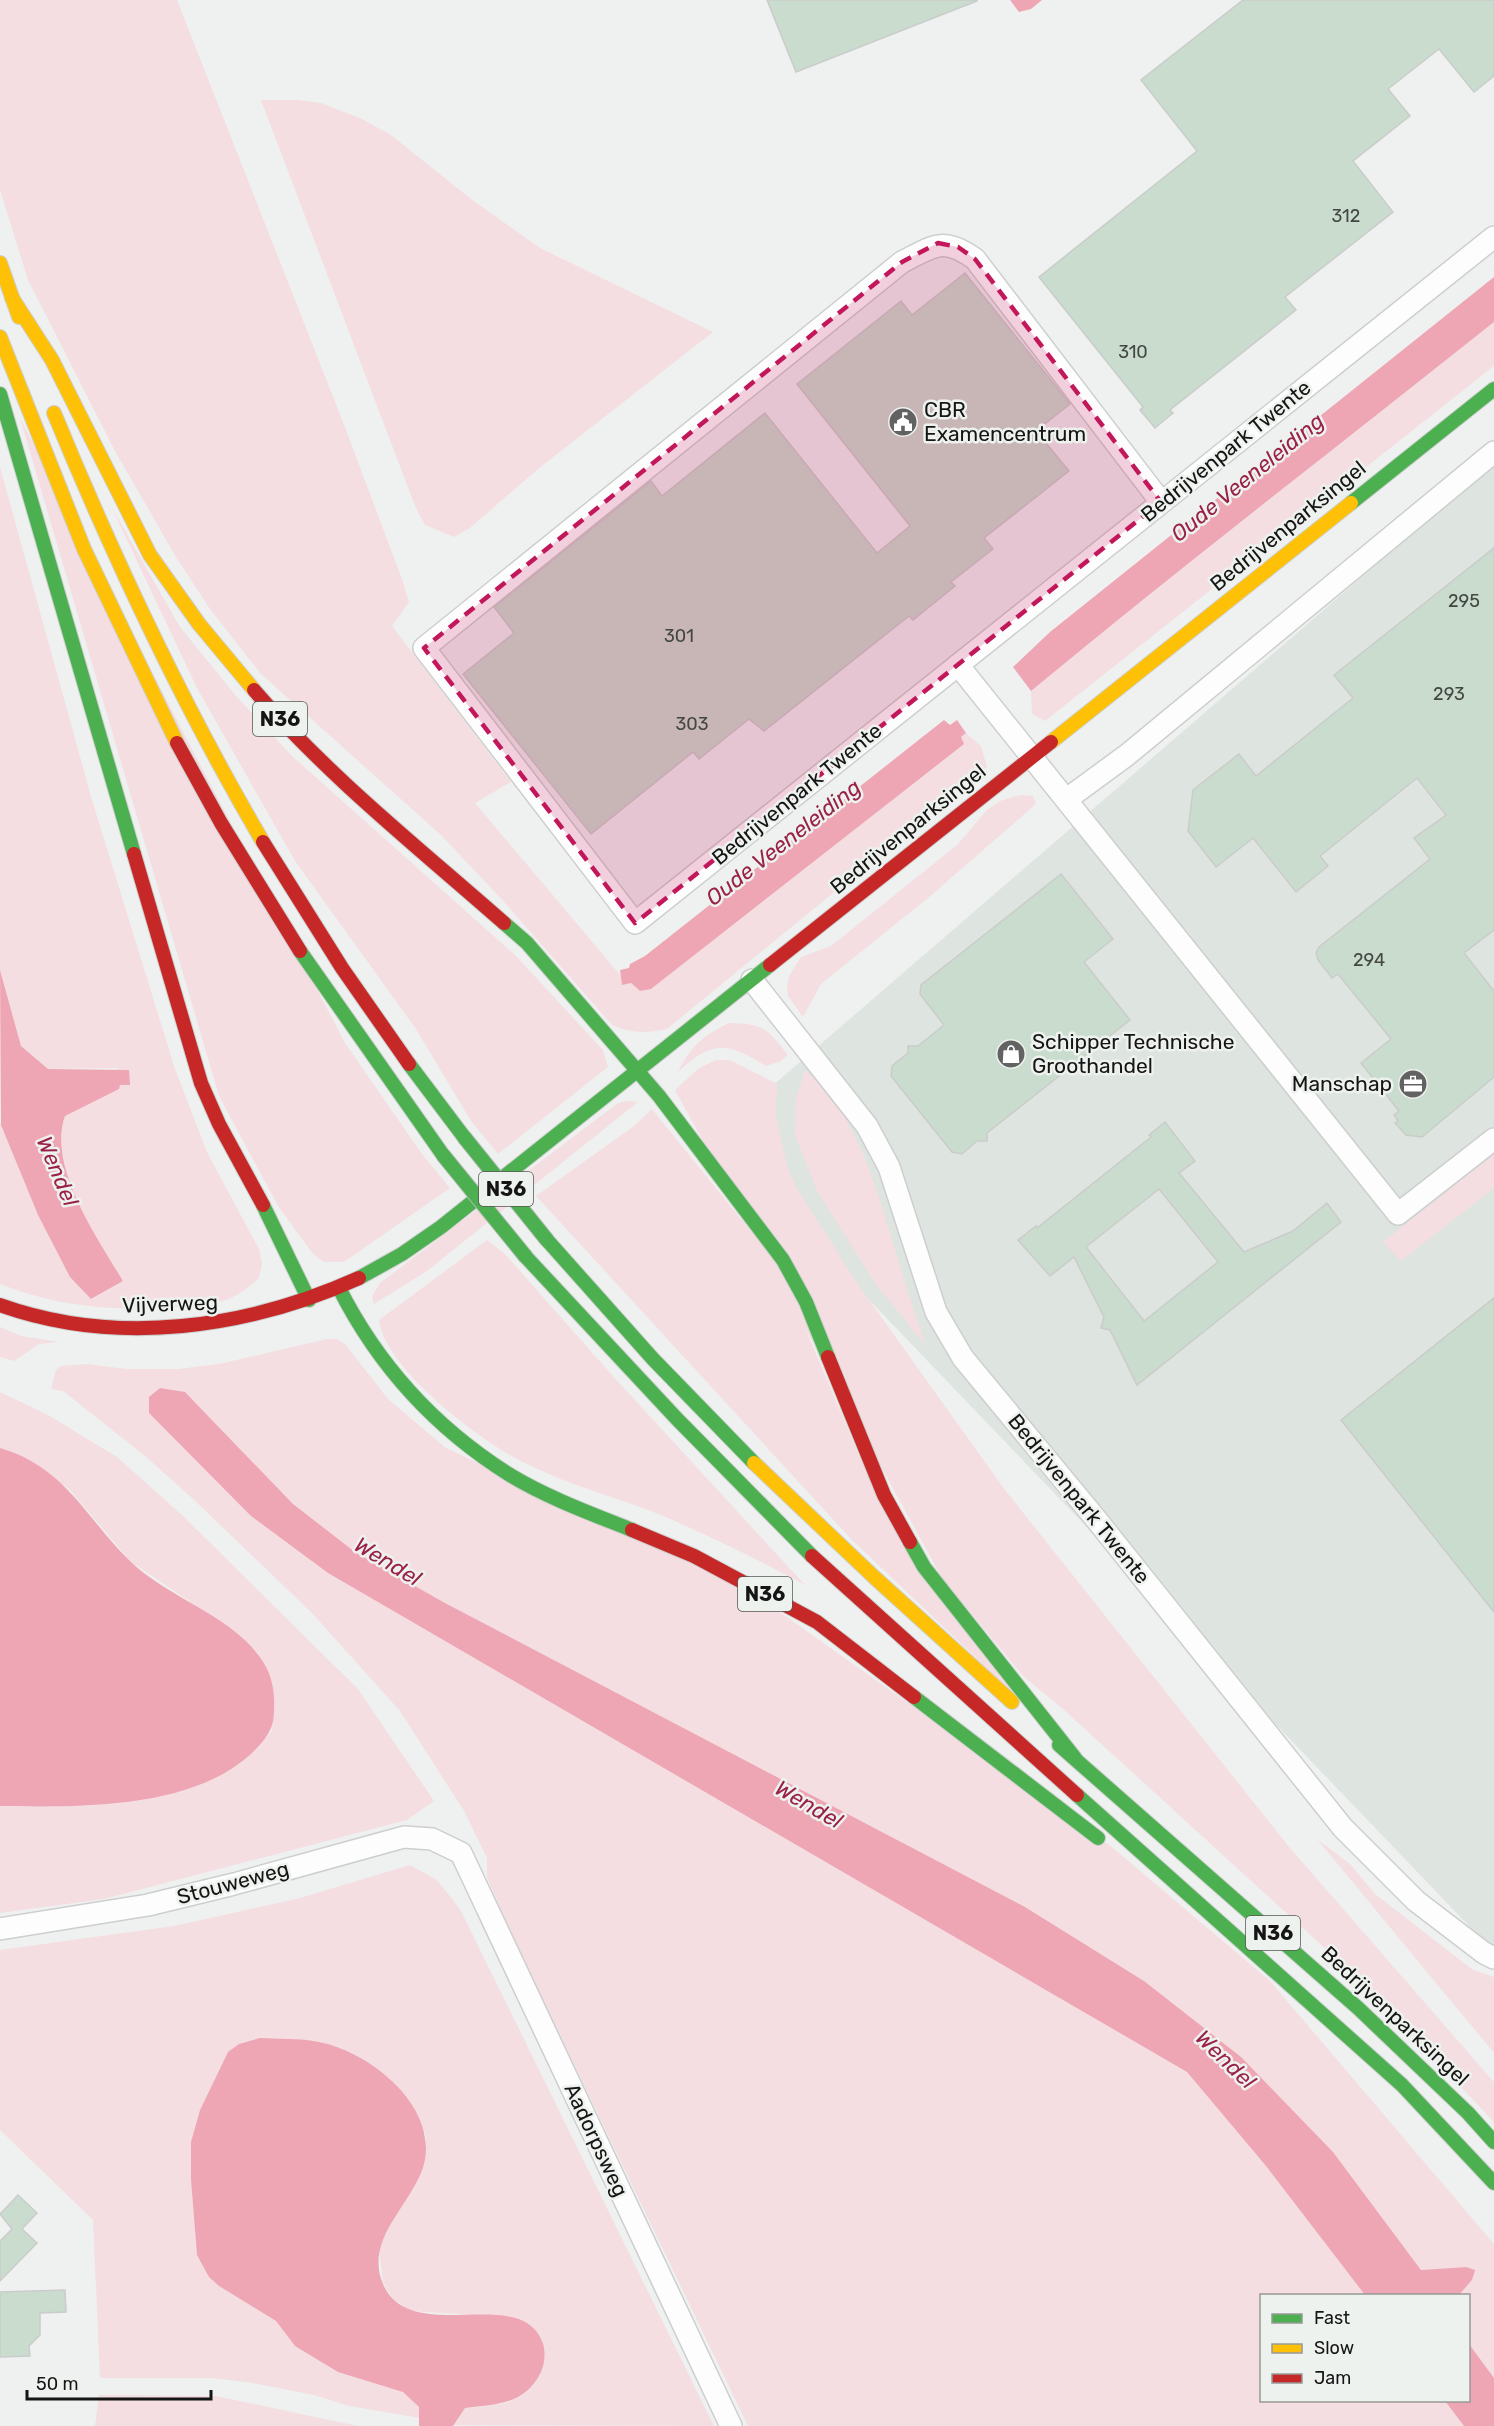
<svg xmlns="http://www.w3.org/2000/svg" width="1494" height="2426" font-family="Rubik,sans-serif">
<rect width="100%" height="100%" fill="#eff1f0"/>
<polygon fill="#dee4df" points="1494,463 1494,1952 713,1137"/>
<g fill="#f4dee1">
<path d="M 0,0 L 177,0 L 343,422 L 402,579 L 409,602 L 392,626 L 511,782 L 475,803 L 621,976 L 622,984 L 631,983 L 640,991 L 651,989 L 963,744 L 961,737 L 966,733 L 981,746 L 987,767 L 667,1029 C 646,1033 632,1034 612,1025 L 507,905 L 441,835 L 261,674 L 210,609 L 176,557 L 116,453 L 28,280 L 0,190 Z"/>
<polygon points="261,100 298,100 321,103 362,119 391,135 471,199 540,248 713,332 538,469 470,528 454,537 425,525 415,506"/>
<path d="M 1494,322 L 1494,366 L 1045,721 L 1032,714 L 1031,691 C 1183,565 1340,445 1494,322 Z"/>
<polygon points="20,418 345,1043 422,1154 450,1188 344,1262 324,1262 313,1254 278,1206 219,1096"/>
<path d="M 0,467 L 92,800 L 175,1069 L 207,1152 L 259,1249 L 262,1263 L 259,1278 C 250,1286 240,1294 229,1299 C 210,1306 191,1306 170,1308 C 111,1311 55,1306 0,1284 L 0,1122 L 38,1215 L 92,1299 L 123,1281 C 97,1239 48,1168 65,1116 L 120,1085 L 129,1085 L 117,1068 L 48,1069 L 21,1046 L 0,970 Z"/>
<polygon points="111,506 180,627 237,697 292,756 515,955 603,1050 608,1067 498,1154 471,1121 416,1029 295,861 197,688"/>
<polygon points="1020,795 1033,796 1036,804 928,898 821,984 803,1017 788,996 787,987 789,976 801,957 831,946 957,845 987,810 1000,801"/>
<path d="M 730,1023 C 765,1024 767,1029 788,1055 L 781,1061 L 766,1066 C 727,1042 712,1040 678,1072 C 690,1047 704,1034 730,1023 Z"/>
<polygon points="716,1060 730,1060 777,1084 776,1116 787,1166 796,1187 859,1286 1005,1490 1290,1848 1494,2082 1494,2122 1363,1983 1063,1709 1023,1676 942,1578 675,1090 699,1068"/>
<path d="M 805,1070 C 860,1116 879,1197 899,1263 C 907,1291 917,1318 926,1346 L 875,1283 L 817,1191 L 795,1135 L 796,1098 Z"/>
<polygon points="626,1101 638,1102 427,1271 374,1304 372,1296 380,1283 618,1103"/>
<polygon points="652,1109 779,1266 860,1458 1015,1695 850,1538 536,1196 634,1126"/>
<polygon points="1494,1154 1494,1188 1401,1261 1383,1242"/>
<path d="M 487,1240 L 505,1254 L 611,1374 L 805,1585 C 758,1560 710,1536 661,1515 C 616,1497 568,1485 525,1463 C 481,1442 385,1369 379,1320 Z"/>
<polygon points="0,1327 21,1336 59,1342 39,1344 14,1361 0,1357"/>
<polygon points="327,1339 337,1339 345,1344 388,1399 446,1448 747,1589 1113,1848 1270,1981 1494,2244 1494,2378 1469,2344 1468,2296 1459,2295 1472,2280 1466,2267 1421,2270 1333,2152 1144,1981 1025,1907 445,1603 355,1552 293,1504 185,1392 251,1516 328,1573 1187,2072 1266,2166 1365,2295 1262,2296 1262,2400 1445,2401 1464,2426 748,2426 508,1927 487,1877 487,1858 464,1811 400,1711 311,1612 192,1498 145,1456 63,1391 51,1389 56,1370 61,1366 87,1364 127,1369 178,1369 219,1364"/>
<polygon points="0,1392 48,1415 117,1457 182,1515 358,1689 434,1801 407,1820 104,1899 0,1913 0,1806 87,1806 118,1803 218,1776 242,1762 272,1731 258,1653 232,1630 131,1562 69,1489 10,1451 0,1448"/>
<polygon points="1317,1839 1350,1864 1375,1894 1473,1970 1494,1977 1494,2053"/>
<path d="M 410,1865 L 437,1880 L 460,1909 L 714,2426 L 454,2425 L 465,2408 C 503,2404 524,2406 543,2368 L 473,2315 L 411,2311 L 393,2299 L 383,2283 L 379,2248 L 425,2156 L 426,2136 L 416,2113 L 373,2066 L 347,2051 L 320,2042 L 295,2039 L 261,2038 L 228,2052 L 200,2110 L 191,2142 L 191,2180 L 197,2255 L 219,2286 L 276,2321 L 295,2346 L 403,2392 L 419,2407 L 420,2418 L 349,2406 L 314,2395 L 247,2382 L 211,2378 L 100,2378 L 93,2220 L 0,2130 L 0,1950 L 174,1926 L 300,1898 Z"/>
<polygon points="99,2395 216,2396 358,2426 95,2426"/>
</g>
<g fill="#eea6b4">
<polygon points="1010,0 1042,0 1031,9 1019,12"/>
<path d="M 1494,277 L 1494,322 C 1340,445 1183,565 1031,691 L 1013,667 L 1050,632 Z"/>
<polygon points="944,720 950,725 957,720 966,733 961,737 964,744 651,989 640,991 631,983 622,985 620,970 629,968 630,964 645,956"/>
<path d="M 0,970 L 21,1046 L 48,1069 L 129,1070 L 130,1085 L 120,1085 L 119,1089 L 65,1116 C 47,1167 98,1239 123,1281 L 91,1299 L 70,1277 L 38,1215 L 1,1125 Z"/>
<polygon points="160,1388 185,1392 293,1504 355,1552 445,1603 1025,1907 1144,1981 1241,2057 1333,2152 1421,2270 1466,2267 1475,2270 1472,2280 1459,2295 1365,2295 1266,2166 1187,2072 328,1573 251,1516 149,1413 149,1397"/>
<path d="M 0,1448 C 66,1467 87,1520 131,1562 C 166,1596 232,1617 259,1656 C 272,1673 275,1690 274,1711 C 274,1730 265,1740 252,1753 C 191,1810 78,1807 0,1806 Z"/>
<path d="M 260,2038 C 280,2039 300,2038 319,2042 C 372,2052 446,2112 421,2173 C 406,2209 365,2242 383,2284 C 410,2347 519,2284 542,2341 C 546,2350 545,2363 541,2372 C 525,2405 497,2404 465,2408 L 453,2426 L 419,2426 L 419,2407 L 403,2392 L 338,2372 L 295,2346 L 276,2321 L 219,2286 L 209,2277 L 197,2255 L 191,2180 L 191,2142 L 200,2110 L 228,2052 L 239,2044 Z"/>
<polygon points="1469,2344 1494,2378 1494,2426 1464,2426 1445,2401 1468,2400"/>
</g>
<g fill="#cadcce" stroke="#cacccb" stroke-width="1.5" fill-rule="evenodd">
<polygon points="767,0 976,0 977,1 796,72"/>
<polygon points="1243,0 1494,0 1494,76 1474,92 1439,49 1388,89 1410,116 1353,161 1393,212 1285,297 1296,310 1170,410 1173,413 1155,428 1140,410 1143,407 1039,277 1197,151 1141,80"/>
<polygon points="965,273 1070,404 1036,431 1069,471 984,538 993,549 951,582 955,586 913,620 909,616 764,731 749,719 699,759 693,752 591,834 463,674 514,633 494,607 651,481 662,496 765,413 877,553 910,526 797,384 901,301 912,315"/>
<polygon points="1494,548 1494,930 1464,953 1494,991 1494,1077 1422,1137 1406,1135 1395,1123 1398,1121 1394,1115 1399,1111 1361,1063 1391,1039 1338,974 1332,978 1318,960 1316,953 1319,947 1430,859 1414,838 1446,815 1417,778 1320,856 1328,866 1296,892 1253,838 1216,867 1188,831 1193,790 1239,754 1256,776 1353,698 1334,675"/>
<polygon points="1061,874 1113,939 1084,962 1130,1020 987,1133 987,1141 977,1141 962,1154 952,1152 891,1076 892,1066 908,1053 908,1046 918,1046 944,1025 920,994 921,985"/>
<path d="M 1165,1122 L 1195,1161 L 1179,1173 L 1244,1252 L 1293,1231 L 1327,1203 L 1341,1222 L 1137,1385 L 1110,1330 L 1101,1328 L 1104,1317 L 1074,1257 L 1050,1276 L 1018,1240 L 1036,1226 L 1037,1228 L 1151,1137 L 1149,1135 ZM 1159,1189 L 1218,1262 L 1144,1321 L 1086,1247 Z"/>
<polygon points="1494,1298 1494,1612 1341,1420"/>
<polygon points="18,2195 37,2213 22,2229 37,2243 0,2281 0,2241 12,2229 0,2214"/>
<polygon points="65,2290 66,2312 40,2313 40,2335 29,2346 30,2356 0,2357 0,2292"/>
</g>
<g fill="none" stroke-linecap="round" stroke-linejoin="round">
<g stroke="#cdcfce" stroke-width="24">
<g id="street">
<path d="M 1161,502 L 975,259 C 943,236 934,246 902,262 L 424,648 L 635,923 L 1494,237"/>
<polyline points="958,665 1398,1214 1494,1139"/>
<polyline points="1067,799 1127,755 1494,452"/>
<polyline points="752,980 867,1126 889,1167 936,1312 963,1358 1096,1519 1343,1828 1416,1901 1484,1953 1494,1958"/>
<polyline points="0,1929 148,1905 234,1884 404,1837 432,1839 461,1853 731,2426"/>
</g>
</g>
<g stroke="#cdcfce" stroke-width="16">
<g id="fast">
<polyline points="0,394 134,854"/>
<polyline points="1351,503 1494,389"/>
<polyline points="504,923 527,943 659,1096 783,1260 806,1302 828,1357"/>
<polyline points="300,951 443,1155"/>
<polyline points="409,1064 464,1137"/>
<polyline points="263,1205 309,1300"/>
<polyline points="547,1240 653,1359 754,1463"/>
<polyline points="526,1257 677,1419 812,1556"/>
<polyline points="359,1278 402,1254 441,1227 770,965"/>
<path d="M 339,1288 C 379,1367 435,1428 510,1475 C 548,1498 592,1514 632,1530"/>
<polyline points="910,1542 924,1567 1075,1758"/>
<polyline points="914,1697 1098,1838"/>
<polyline points="1059,1745 1358,2008 1468,2113 1494,2142"/>
<polyline points="1077,1795 1402,2085 1494,2183"/>
</g>
</g>
<g stroke="#cdcfce" stroke-width="16">
<g id="slow">
<polyline points="0,263 19,317"/>
<polyline points="12,298 52,360 150,555 199,624 254,690"/>
<polyline points="0,337 84,549 177,743"/>
<path d="M 54,413 C 115,561 182,704 263,842"/>
<polyline points="1051,742 1351,503"/>
<polyline points="754,1463 874,1577 1012,1702"/>
</g>
</g>
<g stroke="#cdcfce" stroke-width="16">
<g id="jam">
<path d="M 254,690 C 328,776 419,848 504,923"/>
<polyline points="177,743 221,823 300,951"/>
<polyline points="263,842 342,968 409,1064"/>
<polyline points="134,854 201,1083 219,1124 263,1205"/>
<polyline points="770,965 1051,742"/>
<path d="M 0,1305 C 118,1347 248,1328 359,1278"/>
<polyline points="828,1357 884,1495 910,1542"/>
<polyline points="632,1530 694,1556 817,1622 914,1697"/>
<polyline points="812,1556 1077,1795"/>
</g>
</g>
<use href="#street" stroke="#fdfdfd" stroke-width="21"/>
<use href="#fast" stroke="#4caf50" stroke-width="14"/>
<use href="#slow" stroke="#ffc107" stroke-width="14"/>
<use href="#jam" stroke="#c62828" stroke-width="14"/>
<g stroke="#b3bcb5" stroke-width="16" stroke-linecap="butt">
<g id="fast-bridge">
<polyline points="464,1137 547,1240"/>
<polyline points="443,1155 526,1257"/>
</g>
</g>
<use href="#fast-bridge" stroke="#4caf50" stroke-width="14"/>
</g>
<path fill="#c2185b" fill-opacity="0.2" stroke="#c2185b" stroke-width="4.5" stroke-dasharray="12 8" stroke-linejoin="round" d="M 938,243 L 958,247 L 975,259 L 1161,502 L 635,923 L 424,648 L 902,262 Z"/>
<defs>
<g id="civic-disc" transform="scale(1.5)"><circle r="9.5" fill="#616261" stroke="#eef2ef"/><path d="M-.6-6.5H3V-4.5H.6V-3L4-1V1h2V6H-6V1h2V-1L-.6-3ZM-1.2 2.5V6h2.4V2.5Z" fill="#fff"/></g>
<g id="shop-disc" transform="scale(1.5)"><circle r="9.5" fill="#616261" stroke="#eef2ef"/><path d="M-5-2.5h2.3a2.7 3.5 0 0 1 5.4 0H5L5.5 6h-11ZM-1.5-2.5h3a1.5 2.3 0 0 0-3 0Z" fill="#fff"/></g>
<g id="office-disc" transform="scale(1.5)"><circle r="9.5" fill="#616261" stroke="#eef2ef"/><path d="M-6-3h4V-5.5h4V-3h4V5H-6ZM-1-4.5V-3h2v-1.5ZM-6 0V1H6V0Z" fill="#fff"/></g>
</defs>
<g fill-rule="evenodd">
<use href="#civic-disc" x="903" y="422"/>
<use href="#shop-disc" x="1011" y="1054"/>
<use href="#office-disc" x="1413" y="1084"/>
</g>
<g text-anchor="middle" stroke-width="5" stroke-linejoin="round" paint-order="stroke">
<g font-size="18" fill="#424742">
<text x="1346" y="222">312</text>
<text x="1133" y="358">310</text>
<text x="1464" y="607">295</text>
<text x="679" y="642">301</text>
<text x="1449" y="700">293</text>
<text x="692" y="730">303</text>
<text x="1369" y="966">294</text>
</g>
<g fill="#eef2ef" stroke="#555756" stroke-width="1.5">
<rect x="253" y="702" width="54" height="34" rx="4.5"/>
<rect x="479" y="1172" width="54" height="34" rx="4.5"/>
<rect x="738" y="1577" width="54" height="34" rx="4.5"/>
<rect x="1246" y="1916" width="54" height="34" rx="4.5"/>
</g>
<g font-size="20" font-weight="bold" fill="#141514">
<text x="280" y="726">N36</text>
<text x="506" y="1196">N36</text>
<text x="765" y="1601">N36</text>
<text x="1273" y="1940">N36</text>
</g>
<g font-size="21" fill="#141514" stroke="#eef2ef" text-anchor="start">
<text x="924" y="417">CBR<tspan x="924" dy="24">Examencentrum</tspan></text>
<text x="1032" y="1049">Schipper Technische<tspan x="1032" dy="24">Groothandel</tspan></text>
<text x="1392" y="1091" text-anchor="end">Manschap</text>
</g>
<g font-size="21" fill="#141514" stroke="#eef2ef">
<text transform="translate(1226 451) rotate(-39)" y="7">Bedrijvenpark Twente</text>
<text transform="translate(1288 526) rotate(-39)" y="7">Bedrijvenparksingel</text>
<text transform="translate(797 794) rotate(-39)" y="7">Bedrijvenpark Twente</text>
<text transform="translate(908 829) rotate(-39)" y="7">Bedrijvenparksingel</text>
<text transform="translate(170 1304) rotate(-2)" y="7">Vijverweg</text>
<text transform="translate(1079 1499) rotate(51)" y="7">Bedrijvenpark Twente</text>
<text transform="translate(233 1883) rotate(-15)" y="7">Stouweweg</text>
<text transform="translate(1395 2016) rotate(43)" y="7">Bedrijvenparksingel</text>
<text transform="translate(596 2140) rotate(65)" y="7">Aadorpsweg</text>
</g>
<g font-size="22" font-style="italic" fill="#9a2148" stroke="#eef2ef">
<text transform="translate(1247 477) rotate(-39)" y="8">Oude Veeneleiding</text>
<text transform="translate(783 842) rotate(-38)" y="8">Oude Veeneleiding</text>
<text transform="translate(58 1171) rotate(67)" y="8">Wendel</text>
<text transform="translate(388 1561) rotate(31)" y="8">Wendel</text>
<text transform="translate(809 1804) rotate(30)" y="8">Wendel</text>
<text transform="translate(1226 2059) rotate(44)" y="8">Wendel</text>
</g>
</g>
<rect x="1260" y="2294" width="210" height="108" fill="#eef2ef" stroke="#979a97" stroke-width="1.5"/>
<rect x="1272" y="2314" width="30" height="9" fill="#4caf50" stroke="#979a97" stroke-width="1.5"/>
<text x="1314" y="2324" font-size="18" fill="#141514">Fast</text>
<rect x="1272" y="2344" width="30" height="9" fill="#ffc107" stroke="#979a97" stroke-width="1.5"/>
<text x="1314" y="2354" font-size="18" fill="#141514">Slow</text>
<rect x="1272" y="2374" width="30" height="9" fill="#c62828" stroke="#979a97" stroke-width="1.5"/>
<text x="1314" y="2384" font-size="18" fill="#141514">Jam</text>
<path d="M27 2390v9h184v-9" fill="none" stroke="#141514" stroke-width="3"/>
<text x="36" y="2390" font-size="18" fill="#141514" stroke="#eef2ef" stroke-width="4.5" paint-order="stroke">50 m</text>
</svg>
